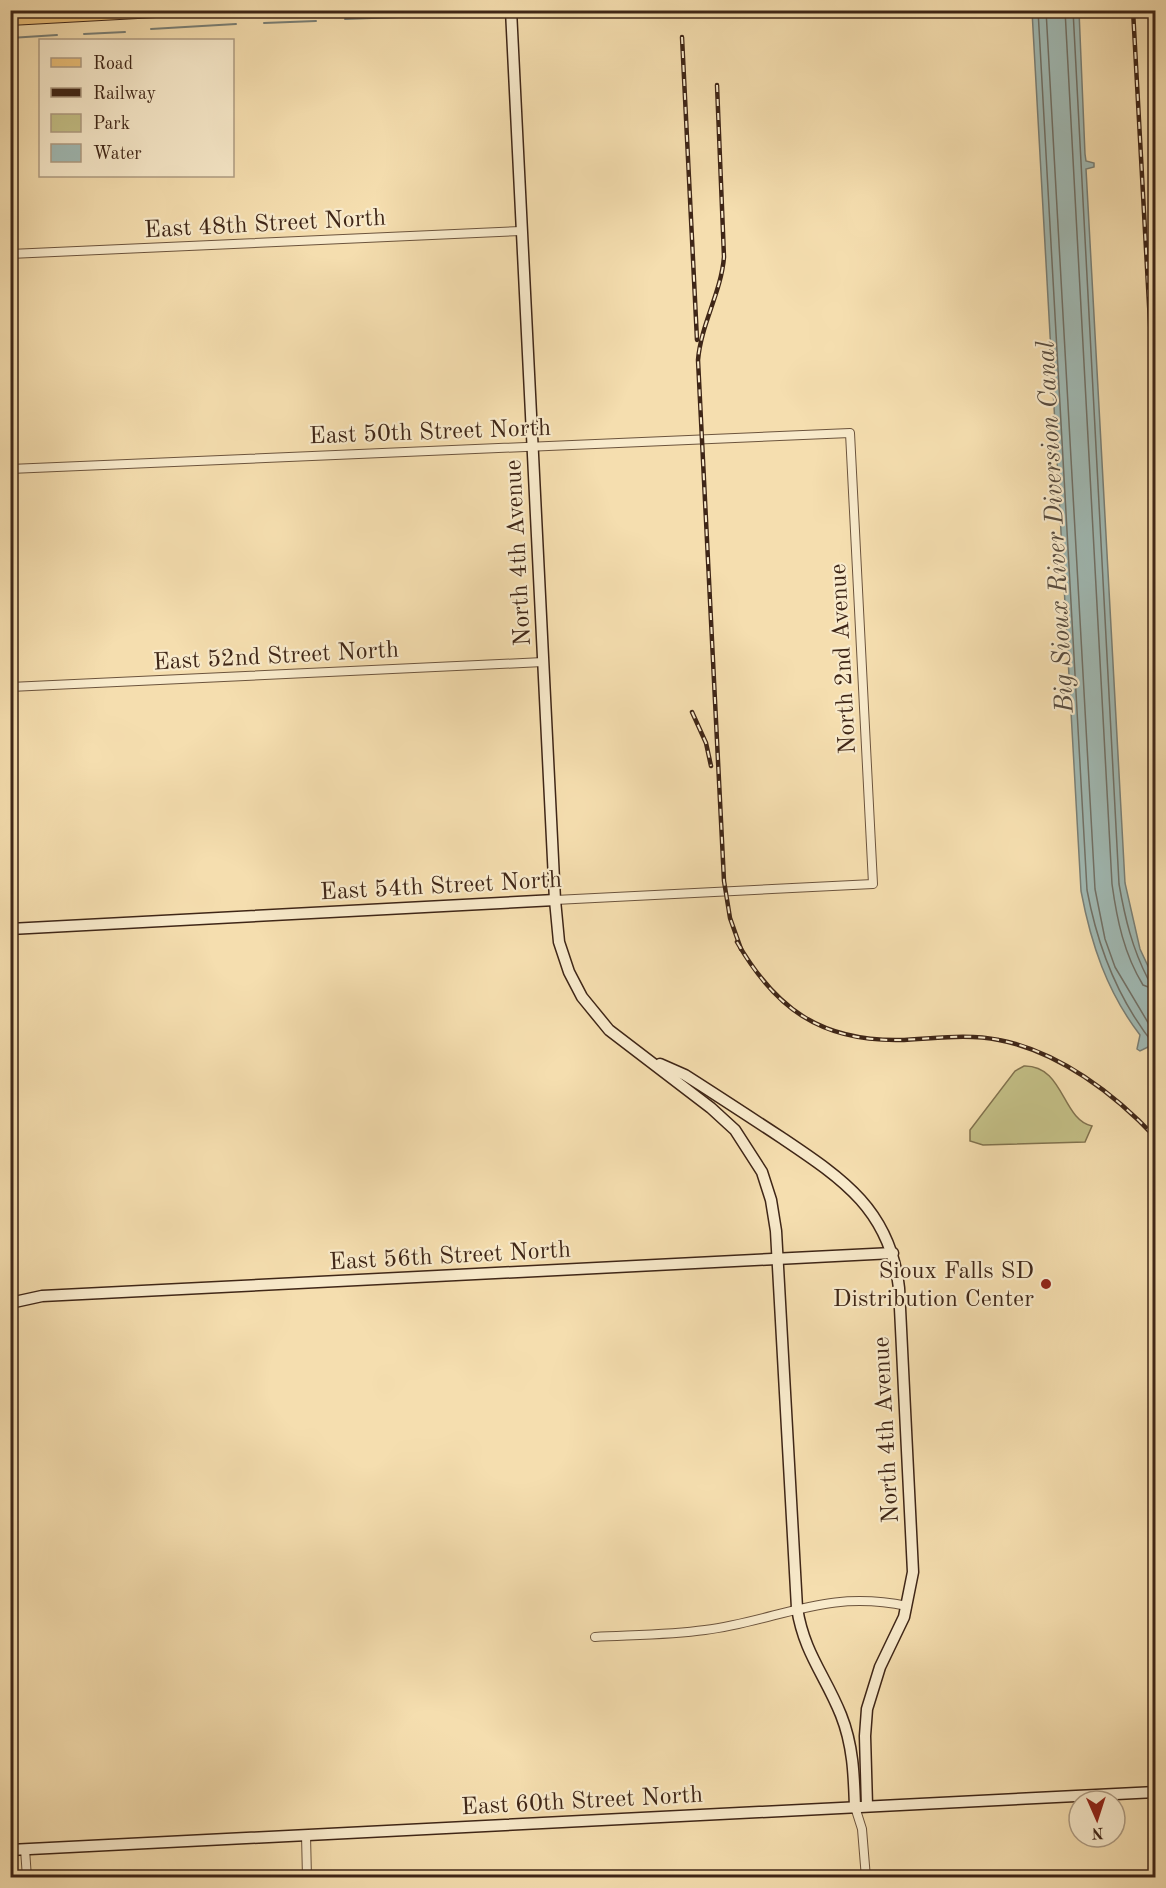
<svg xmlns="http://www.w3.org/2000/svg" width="1166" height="1888" font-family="'Old Standard TT',serif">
<rect width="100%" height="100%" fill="#f5deaf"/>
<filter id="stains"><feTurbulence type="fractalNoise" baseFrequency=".00333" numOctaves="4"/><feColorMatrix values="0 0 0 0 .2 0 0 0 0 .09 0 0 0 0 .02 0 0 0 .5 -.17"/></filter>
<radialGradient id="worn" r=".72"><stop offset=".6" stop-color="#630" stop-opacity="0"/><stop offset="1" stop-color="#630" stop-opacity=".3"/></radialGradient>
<path fill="#c3bf86" stroke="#81724e" stroke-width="1.5" d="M 1024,1066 C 1064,1065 1062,1120 1092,1126 L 1085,1142 L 983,1145 L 970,1141 L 970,1130 L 1015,1071 Z"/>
<path fill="#a0bab5" stroke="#797f76" stroke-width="1.5" d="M 1032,11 L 1079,11 L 1085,154 L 1086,161 L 1094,163 L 1094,167 L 1086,169 L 1125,883 L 1140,949 L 1155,981 L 1155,1056 L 1148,1047 L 1140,1051 L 1137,1049 L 1140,1035 C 1107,992 1091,944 1081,891 Z"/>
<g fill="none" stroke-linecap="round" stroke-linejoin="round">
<g stroke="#707066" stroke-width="1.5">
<path d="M 1038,10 L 1087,890 C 1098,949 1119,1002 1156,1047"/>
<polyline points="1046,10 1095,889 1105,939 1115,967 1156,1036"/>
<path d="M 1065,10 L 1112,884 C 1117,920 1124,954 1143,985 L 1156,990"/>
<path d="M 1073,10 L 1119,884 C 1125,918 1132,948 1148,979 L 1156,982"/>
</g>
<g stroke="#797f76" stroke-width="2">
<polyline points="541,14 628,11"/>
<polyline points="345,19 480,14"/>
<polyline points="264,23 316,21"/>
<polyline points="151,29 236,24"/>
<polyline points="84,34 125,32"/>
<polyline points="10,38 57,35"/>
</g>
<g stroke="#6c543d" stroke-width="10">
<g id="street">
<polyline points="10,254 521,231"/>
<polyline points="10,469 850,433 873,884 555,900"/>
<polyline points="10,687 543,662"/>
<path d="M 595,1637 C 631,1635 669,1635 705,1630 C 781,1620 825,1589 907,1606"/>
<polyline points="855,1807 862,1829 866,1878"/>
<polyline points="306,1835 307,1878"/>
<polyline points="25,1849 27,1878"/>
</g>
</g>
<g stroke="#3f2617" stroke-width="13">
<g id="secondary">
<path d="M 511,10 L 555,900 L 559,942 L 569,972 L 582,997 L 609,1030 L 711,1108 L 735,1130 L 762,1172 L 771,1200 L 776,1231 L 797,1608 C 804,1653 825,1675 841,1715 C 853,1745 854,1775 855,1807"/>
<polyline points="10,929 555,900"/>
<path d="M 660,1064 L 685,1075 C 718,1096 750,1117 782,1138 C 843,1179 890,1210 899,1288 L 913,1572 L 904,1617 L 880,1667 L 867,1709 L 865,1736 L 867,1806"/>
<polyline points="10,1303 42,1296 893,1253"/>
<polyline points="10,1850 1156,1792"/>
</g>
</g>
<g stroke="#3f2617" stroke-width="14">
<polyline id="primary" points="10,19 174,10"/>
</g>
<use href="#street" stroke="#f8eacb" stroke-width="8"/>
<use href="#secondary" stroke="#f8eacb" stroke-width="10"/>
<use href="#primary" stroke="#eabf78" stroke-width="12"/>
<g stroke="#3f2617" stroke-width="4.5">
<g id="rail">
<polyline points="1133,10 1156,433"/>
<polyline points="682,37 697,340"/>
<path d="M 717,85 L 724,257 C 721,293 701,324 698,360 L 724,881 L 730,918 L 741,949"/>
<polyline points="692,712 706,743 711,766"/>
<path d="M 737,942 C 775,1008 820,1041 899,1040 C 932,1039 966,1033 999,1040 C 1058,1051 1115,1094 1156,1138"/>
</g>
</g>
<use href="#rail" stroke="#f8eacb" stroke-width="2" stroke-dasharray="7" stroke-linecap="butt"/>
</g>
<circle fill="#8f2418" stroke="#f8eacb" stroke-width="2" cx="1046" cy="1284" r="6"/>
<g text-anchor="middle" stroke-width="4.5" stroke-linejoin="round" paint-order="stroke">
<g font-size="24" fill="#3f2617" stroke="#f8eacb">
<text transform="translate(265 223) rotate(-3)" y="8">East 48th Street North</text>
<text transform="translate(430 431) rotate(-2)" y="8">East 50th Street North</text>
<text transform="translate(517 553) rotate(-93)" y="8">North 4th Avenue</text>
<text transform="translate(276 655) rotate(-3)" y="8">East 52nd Street North</text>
<text transform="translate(842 659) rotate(-93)" y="8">North 2nd Avenue</text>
<text transform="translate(441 885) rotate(-3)" y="8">East 54th Street North</text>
<text transform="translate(450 1255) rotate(-3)" y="8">East 56th Street North</text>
<text transform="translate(885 1430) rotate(-93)" y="8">North 4th Avenue</text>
<text transform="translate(582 1800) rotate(-3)" y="8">East 60th Street North</text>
</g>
<g font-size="24" fill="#3f2617" stroke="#f8eacb" text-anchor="end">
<text x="1034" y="1278">Sioux Falls SD<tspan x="1034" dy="28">Distribution Center</tspan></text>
</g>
<g font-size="26" font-style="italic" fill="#574b3e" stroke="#f8eacb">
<text transform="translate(1054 527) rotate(-93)" y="9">Big Sioux River Diversion Canal</text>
</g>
</g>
<rect width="1166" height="1888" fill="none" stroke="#f5deaf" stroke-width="36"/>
<rect x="12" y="12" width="1142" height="1864" fill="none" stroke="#3f2617" stroke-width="3"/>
<rect x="18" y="18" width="1130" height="1852" fill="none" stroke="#3f2617" stroke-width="1.5"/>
<rect x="39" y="39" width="195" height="138" fill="#f8eacb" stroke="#ae9c83" stroke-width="1.5"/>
<rect x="51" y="58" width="30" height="9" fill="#eabf78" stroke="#ae9c83" stroke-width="1.5"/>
<text x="93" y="69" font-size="18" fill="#3f2617">Road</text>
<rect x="51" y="88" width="30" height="9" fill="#3f2617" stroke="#ae9c83" stroke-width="1.5"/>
<text x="93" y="99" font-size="18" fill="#3f2617">Railway</text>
<rect x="51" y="114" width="30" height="18" fill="#c3bf86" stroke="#ae9c83" stroke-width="1.5"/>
<text x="93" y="129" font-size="18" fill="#3f2617">Park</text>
<rect x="51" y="144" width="30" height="18" fill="#a0bab5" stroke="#ae9c83" stroke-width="1.5"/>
<text x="93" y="159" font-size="18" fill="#3f2617">Water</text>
<g transform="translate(1097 1819) rotate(177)"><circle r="28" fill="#f8eacb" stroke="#ae9c83" stroke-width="1.5"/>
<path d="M0-4.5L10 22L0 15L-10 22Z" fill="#8f2418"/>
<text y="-9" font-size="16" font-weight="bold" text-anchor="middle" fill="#3f2617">N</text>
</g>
<rect width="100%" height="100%" filter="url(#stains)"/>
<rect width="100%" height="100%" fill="url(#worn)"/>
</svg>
